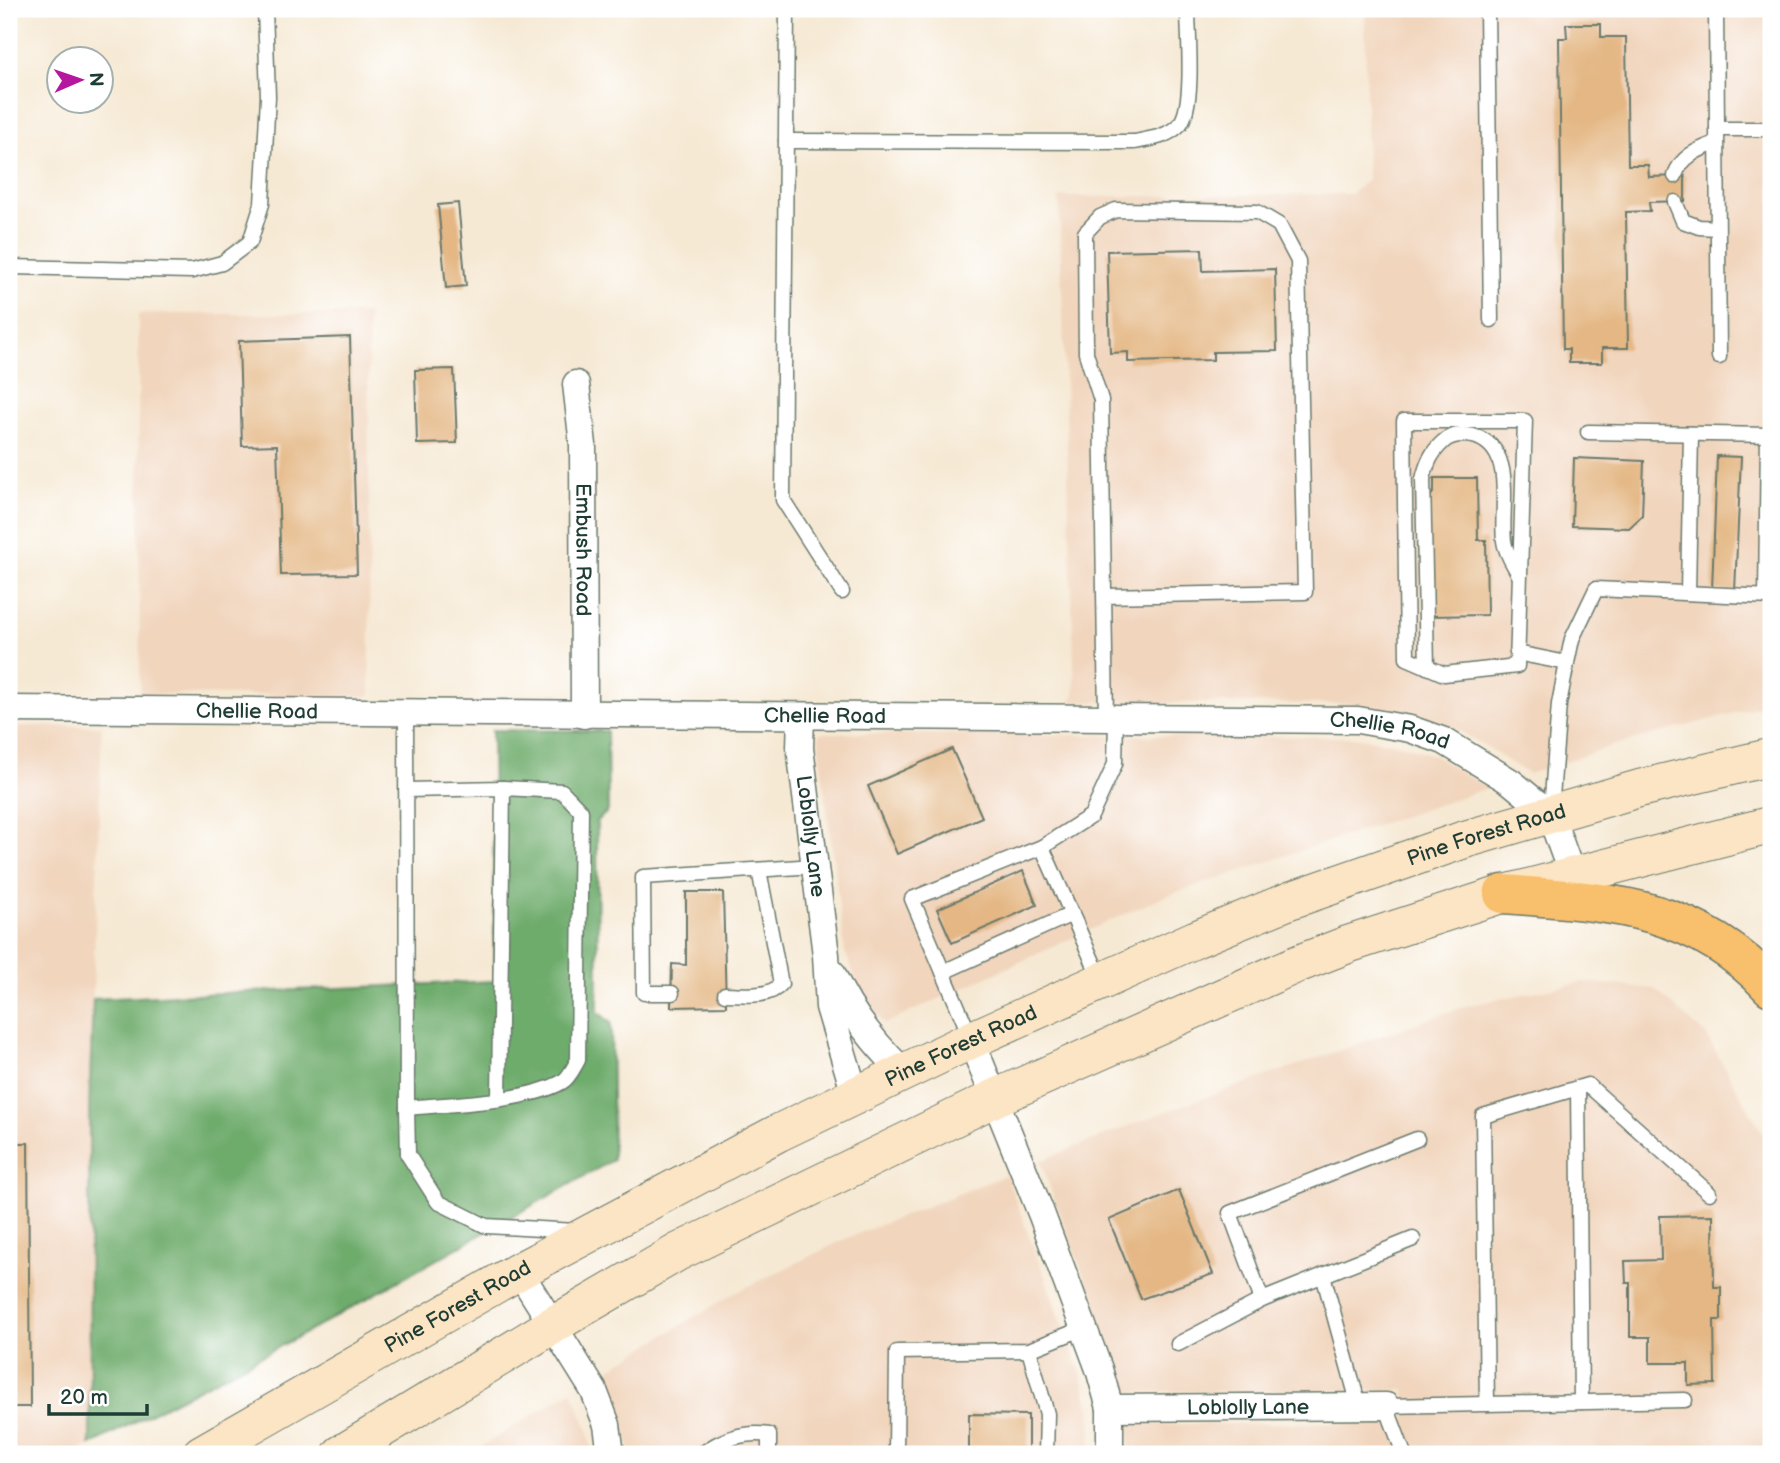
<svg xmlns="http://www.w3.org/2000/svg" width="1780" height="1463" font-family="'Balsamiq Sans',sans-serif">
<rect width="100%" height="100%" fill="#fff"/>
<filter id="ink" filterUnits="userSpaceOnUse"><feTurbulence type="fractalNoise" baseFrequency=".0143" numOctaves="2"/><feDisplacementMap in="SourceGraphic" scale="14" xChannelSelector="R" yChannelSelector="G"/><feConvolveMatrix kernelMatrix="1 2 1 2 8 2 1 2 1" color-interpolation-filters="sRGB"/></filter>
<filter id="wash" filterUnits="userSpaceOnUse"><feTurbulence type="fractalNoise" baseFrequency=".00686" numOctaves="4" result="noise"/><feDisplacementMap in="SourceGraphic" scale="28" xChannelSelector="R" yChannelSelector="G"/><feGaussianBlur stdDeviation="1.57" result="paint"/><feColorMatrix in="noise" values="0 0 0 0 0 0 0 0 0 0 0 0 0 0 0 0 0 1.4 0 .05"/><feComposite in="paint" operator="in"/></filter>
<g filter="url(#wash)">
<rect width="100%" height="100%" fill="#f6e9d4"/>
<g fill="#f1d5bd">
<polygon points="1365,9 1771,9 1771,703 1612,746 1529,774 1452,726 1414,713 1361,704 1069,702 1075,696 1059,197 1351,194 1367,180"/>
<polygon points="138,314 368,314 370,696 138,694 140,692"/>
<polygon points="9,726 102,726 89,1110 90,1445 72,1454 9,1454"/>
<polygon points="819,733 1355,737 1404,745 1435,756 1488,788 1160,898 884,1024 860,989 845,952 819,747"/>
<polygon points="1583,982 1655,989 1706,1035 1766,1139 1771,1193 1771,1454 1129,1454 1129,1425 1405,1422 1405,1390 1125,1392 1117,1363 1040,1161 1167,1111 1469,1005"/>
<polygon points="1006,1175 1081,1373 1091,1411 1092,1454 630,1454 624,1420 612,1386 604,1372 729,1296 845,1239"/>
<polygon points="572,1391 588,1429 592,1454 469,1454"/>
</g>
<polygon fill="#6eac6c" stroke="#467450" stroke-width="2" points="492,730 607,731 608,811 597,821 598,1012 611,1023 613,1160 315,1328 90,1445 89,1110 93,999 495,981"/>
<g id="blocks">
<g fill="#e4b784">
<polygon points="1566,24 1601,24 1601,37 1626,37 1628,165 1648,165 1649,177 1685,176 1685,201 1649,202 1650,211 1626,212 1628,348 1602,348 1602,363 1569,363 1569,349 1563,349 1559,38 1567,38"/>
<polygon points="458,203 466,286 446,288 438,205"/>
<polygon points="1202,249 1203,271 1275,269 1277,351 1213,352 1213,360 1128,362 1128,352 1110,353 1107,251"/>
<polygon points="350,337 357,574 281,575 277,445 242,446 239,341"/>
<polygon points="454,369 457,443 417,444 415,370"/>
<polygon points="1717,456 1741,457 1735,591 1712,590"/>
<polygon points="1574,458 1644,461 1642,516 1629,528 1572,526"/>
<polygon points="1434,478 1477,478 1478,540 1486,540 1487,615 1428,616 1427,502 1434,491"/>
<polygon points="952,749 982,817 897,854 868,786"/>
<polygon points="1023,871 1037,905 952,943 937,909"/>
<polygon points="686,892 723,892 726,1006 671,1007 672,964 686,965"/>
<polygon points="9,1143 28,1143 30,1407 9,1407"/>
<polygon points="1179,1190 1213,1274 1141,1299 1109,1220"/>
<polygon points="1713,1215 1714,1287 1721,1287 1721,1320 1714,1320 1715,1384 1688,1385 1688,1363 1650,1363 1650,1337 1630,1337 1630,1283 1626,1283 1625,1261 1661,1260 1660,1216"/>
<polygon points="969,1414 1028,1415 1028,1454 969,1454"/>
</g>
</g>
</g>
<g filter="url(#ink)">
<use href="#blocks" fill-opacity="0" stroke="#6a796c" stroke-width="2"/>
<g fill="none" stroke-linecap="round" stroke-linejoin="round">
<g stroke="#6a796c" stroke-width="17">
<g id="lane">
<polyline points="787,9 783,500 842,592"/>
<polyline points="1487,9 1491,320"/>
<polyline points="1716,9 1719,357"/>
<polyline points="1717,129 1771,129"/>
<path d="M 786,141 L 1134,142 C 1151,139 1168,137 1180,124 C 1195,105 1188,35 1188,9"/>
<path d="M 1675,176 C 1680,157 1699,149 1716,143"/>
<polyline points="1675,202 1683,221 1699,227 1717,228"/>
<polyline points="9,267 192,271 222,263 250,242 262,204 268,97 265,9"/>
<polygon points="1404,421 1525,421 1517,666 1444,674 1407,658"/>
<polyline points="1588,432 1771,435"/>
<polyline points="1688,593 1691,434"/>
<polyline points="1104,596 1305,592 1298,261 1279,225 1257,212 1116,210 1100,217 1085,233 1086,353 1101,400 1106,718"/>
<polyline points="1766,597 1768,435"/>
<polyline points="1517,653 1567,663"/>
<path d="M 1427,667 L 1423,479 C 1427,463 1431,453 1443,442 C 1451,434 1462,434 1473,436 C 1517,447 1500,508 1504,541 C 1505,552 1514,565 1519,575"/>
<path d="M 406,790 L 503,788 L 562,791 L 581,811 L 578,1060 C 574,1067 569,1078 562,1082 C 527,1102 448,1104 407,1108 L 406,713"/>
<polyline points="1551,811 1559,704 1567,663 1572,639 1596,589 1771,597"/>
<polyline points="1042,847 1101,980"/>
<polyline points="943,972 1072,914"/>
<polyline points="672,993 644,993 643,877 815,866"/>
<path d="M 725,994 C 743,994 768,999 781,984 L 759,870"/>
<polyline points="971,1038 912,899 1042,847 1091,816 1115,764 1116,719"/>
<polyline points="1578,1088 1581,1402"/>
<polyline points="499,1098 503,788"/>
<polyline points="407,1108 408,1155 438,1202 486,1226 576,1231"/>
<polyline points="1323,1275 1359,1406"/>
<polyline points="1262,1300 1230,1213 1417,1139"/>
<polyline points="1178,1344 1262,1300 1413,1239"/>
<polyline points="1029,1350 1047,1414 1046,1454"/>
<polyline points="1487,1404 1483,1116 1588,1085 1709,1193"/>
<path d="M 702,1454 C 721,1439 745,1431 769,1435 L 769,1454"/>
<polyline points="896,1454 897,1352 1029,1350 1084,1328"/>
<polyline points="1404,1454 1386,1406 1685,1400"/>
</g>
</g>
<g stroke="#6a796c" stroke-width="29">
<g id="street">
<path id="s1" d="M 576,384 L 583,445 L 584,715"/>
<path id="s2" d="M 9,709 L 1358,720 L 1410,729 L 1444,741 L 1511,782 L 1550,814 L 1572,875"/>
<path id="s3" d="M 801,716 L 800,748 L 826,955 L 829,1007 L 855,1094"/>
<path d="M 832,973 C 849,1011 873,1043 904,1072"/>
<polyline points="971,1040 1041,1213 1099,1369 1110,1408 1110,1454"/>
<polyline points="519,1271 594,1391 607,1425 611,1454"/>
<path id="s4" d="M 1110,1408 L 1386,1406"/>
</g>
</g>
<g stroke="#6a796c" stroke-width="39">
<g id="secondary">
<path id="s5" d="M 201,1454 L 519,1271 L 778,1133 L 971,1040 L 1196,939 L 1291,900 L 1463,840 L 1641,788 L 1771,757"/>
<polyline points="341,1454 553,1325 678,1252 995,1098 1295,965 1349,944 1503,894 1771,825"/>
</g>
</g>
<g stroke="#6a796c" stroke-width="41">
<path id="highway" d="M 1503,894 C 1608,902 1694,904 1771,987"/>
</g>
<use href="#lane" stroke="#fff" stroke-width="14"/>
<use href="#street" stroke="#fff" stroke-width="26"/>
<use href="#secondary" stroke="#fce5c4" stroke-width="37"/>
<use href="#highway" stroke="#f8bf6c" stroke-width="38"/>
</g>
</g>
<g text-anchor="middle" stroke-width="5" stroke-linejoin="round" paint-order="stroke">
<g font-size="21" fill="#1f3d34" stroke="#fff">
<text dy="7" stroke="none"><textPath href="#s1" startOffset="166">Embush Road</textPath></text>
<text dy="7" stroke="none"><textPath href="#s2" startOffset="248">Chellie Road</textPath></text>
<text dy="7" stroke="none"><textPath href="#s2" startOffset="816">Chellie Road</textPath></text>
<text dy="7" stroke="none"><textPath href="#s2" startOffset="1382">Chellie Road</textPath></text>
<text dy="7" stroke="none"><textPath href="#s5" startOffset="1430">Pine Forest Road</textPath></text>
<text dy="7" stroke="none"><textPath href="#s3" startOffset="121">Loblolly Lane</textPath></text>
<text dy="7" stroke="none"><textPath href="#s5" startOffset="863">Pine Forest Road</textPath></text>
<text dy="7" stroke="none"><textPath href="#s5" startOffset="296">Pine Forest Road</textPath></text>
<text dy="7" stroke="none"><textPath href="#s4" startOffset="138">Loblolly Lane</textPath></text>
</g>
</g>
<rect width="1780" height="1463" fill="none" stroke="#fff" stroke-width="35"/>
<g transform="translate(80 80) rotate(88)"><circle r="33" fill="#ffffff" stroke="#a5b1ae" stroke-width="2"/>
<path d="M0-5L12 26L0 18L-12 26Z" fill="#b5179e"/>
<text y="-10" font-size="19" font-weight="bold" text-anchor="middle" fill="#1f3d34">N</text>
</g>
<path d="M49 1404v10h98v-10" fill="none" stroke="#1f3d34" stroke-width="3.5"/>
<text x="60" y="1404" font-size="21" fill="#1f3d34" stroke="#ffffff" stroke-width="5" paint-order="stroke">20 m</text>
</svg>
